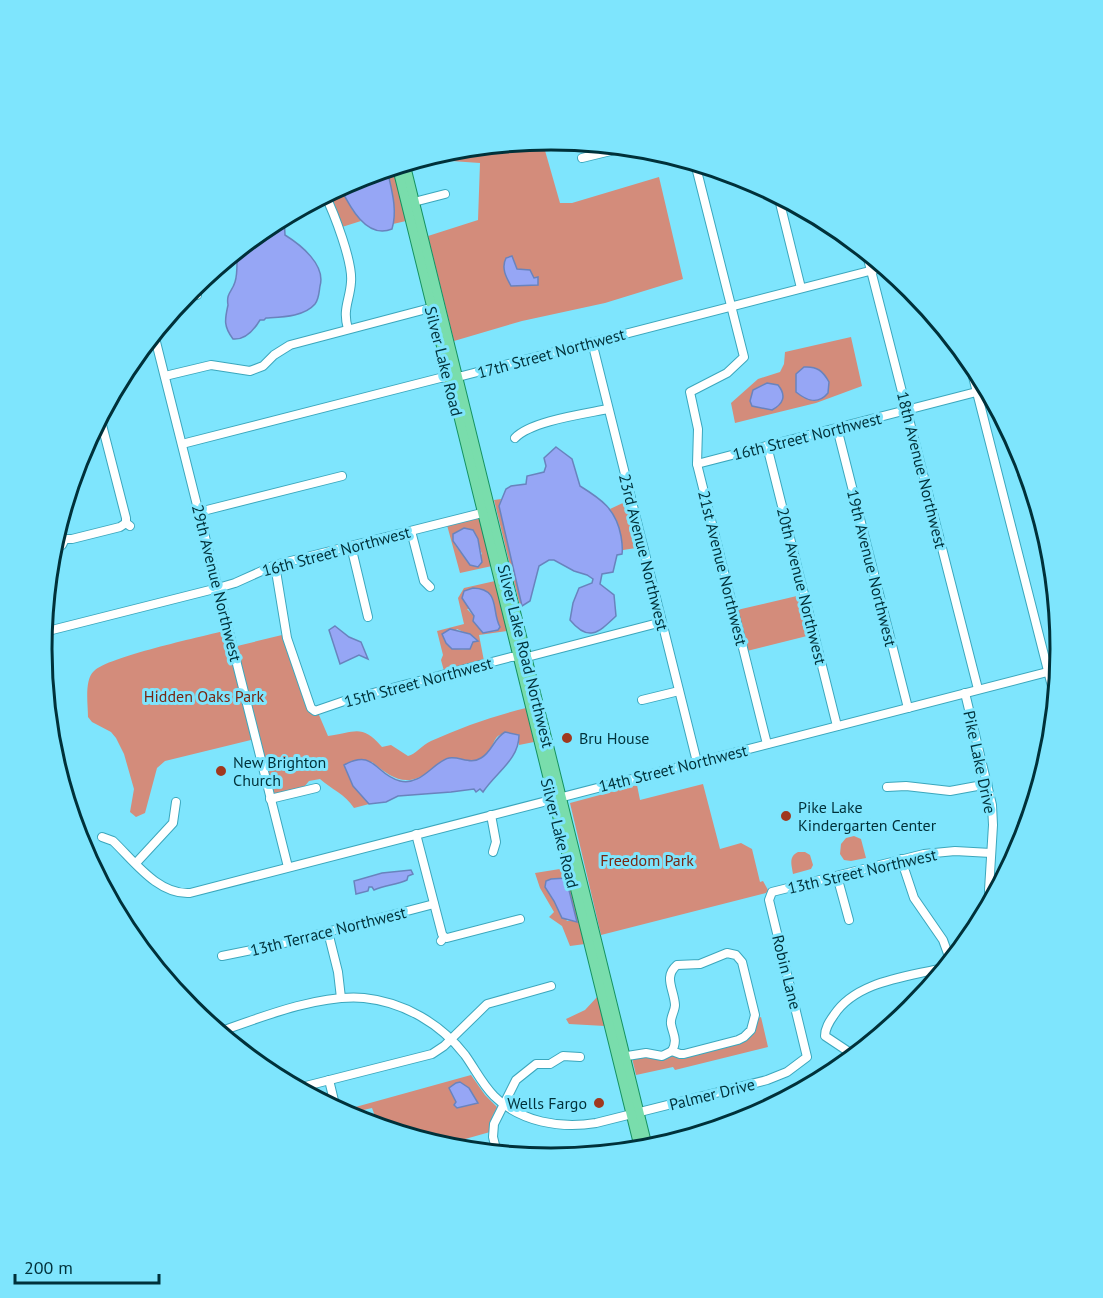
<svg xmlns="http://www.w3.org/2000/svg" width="1103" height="1298" font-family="'PT Sans',sans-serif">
<rect width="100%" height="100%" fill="#7ee5fd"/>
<g fill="#d38c7b" fill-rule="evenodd">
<polygon points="542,140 560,203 572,203 659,177 683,279 605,303 522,321 454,341 428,236 478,220 480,163 422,159 452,149"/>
<polygon points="394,167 406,221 393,224 394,210 387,169"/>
<polygon points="340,187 353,211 361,221 342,227 328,193"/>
<polygon points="851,337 862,386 816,403 735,423 731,403 758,379 780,372 784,364 785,352"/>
<polygon points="501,499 499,506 522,606 520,606 494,500"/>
<polygon points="627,501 640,551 637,552 636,548 623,550 617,521 610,509"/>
<path d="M 477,518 L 481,521 L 492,566 L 460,573 L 447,525 ZM 465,528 L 473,530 L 482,554 L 470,565 L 455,545 L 453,534 Z"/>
<path d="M 495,581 L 507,631 L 479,635 L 484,661 L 444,671 L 441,660 L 443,655 L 437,631 L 464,624 L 458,598 L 464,588 ZM 495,605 L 495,619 L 499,627 L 496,631 L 483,633 L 473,621 L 474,616 L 467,609 ZM 457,629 L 472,636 L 473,642 L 470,649 C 458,650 451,650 444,640 Z"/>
<polygon points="801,595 811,635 747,651 737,610"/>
<path d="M 224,631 L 229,648 L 282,635 L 307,708 L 310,712 L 319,715 L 328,736 C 355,733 361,723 382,747 L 391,745 L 408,756 C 416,754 422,745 431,741 C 462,727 493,716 526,708 L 534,742 L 519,745 L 519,735 C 486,728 501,747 480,759 C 469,765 456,756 444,761 C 439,763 434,769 429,772 C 405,788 392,778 372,762 L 344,765 L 353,786 L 369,804 L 354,808 C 345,794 331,789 320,779 L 309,781 L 304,787 L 274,794 L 259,738 L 165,761 L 157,768 L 145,813 L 136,817 L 130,812 L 134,789 L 124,754 L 116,738 L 111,732 L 92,722 L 88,717 C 88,704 84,680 94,671 C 108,657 200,637 224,631 Z"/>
<polygon points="703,784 720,849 741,843 752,849 760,882 763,881 768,890 766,893 601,935 570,803 637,785 640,800"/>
<polygon points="854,836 861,839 866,858 851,861 844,860 840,854 841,844 846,838"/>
<path d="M 798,852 L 805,852 L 810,855 L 813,865 L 811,869 L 793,874 C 792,865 788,857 798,852 Z"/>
<path d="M 566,868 L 585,944 L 570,946 L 562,926 L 549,917 L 554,912 L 540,888 L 535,873 ZM 556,878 L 574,921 L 567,921 L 549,891 L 546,881 Z"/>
<polygon points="598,996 605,1026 569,1024 566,1019 585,1010"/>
<polygon points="761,1017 768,1047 675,1070 673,1067 636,1075 632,1058 672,1055 738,1042 754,1029 758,1018"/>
<polygon points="471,1075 485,1095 497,1107 492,1117 490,1132 458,1141 461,1150 452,1149 379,1127 372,1108 346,1114 341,1111"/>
</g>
<g fill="#96a6f5" stroke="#6983bd" stroke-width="1.5">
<path d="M 387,169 C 391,188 398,209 392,229 C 366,240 349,205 340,187 L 357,178 Z"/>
<path d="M 284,217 L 285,235 C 301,245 326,265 320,286 C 319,292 319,299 315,304 C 304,317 281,317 266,318 L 264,320 L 260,320 C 254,330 245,340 233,339 C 223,326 225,319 228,305 C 226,293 232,292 235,282 C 237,276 237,269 237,262 L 230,261 L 229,266 L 219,270 L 215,269 L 269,225 Z"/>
<path d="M 512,256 L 517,269 L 530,270 L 534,278 L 538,277 L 538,285 L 511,286 C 506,277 501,268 506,258 Z"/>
<path d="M 804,367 C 817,366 823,371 829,382 L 828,393 C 818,405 807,401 796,392 L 796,374 Z"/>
<path d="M 767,383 L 778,385 C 787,396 783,404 772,410 L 752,406 L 750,401 L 753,390 Z"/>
<path d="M 556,447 L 572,459 L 580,486 C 601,499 616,509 621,536 C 622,542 623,548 622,554 L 617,555 L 613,572 L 602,574 L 600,584 L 614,595 L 616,616 C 599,632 589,643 570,620 L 573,603 L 579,588 L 592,583 L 593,579 L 587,575 L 574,571 L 554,560 L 549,560 L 539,566 L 530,601 L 522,606 L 499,506 L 506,489 L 511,486 L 526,484 L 527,476 L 544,472 L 546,466 L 544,458 Z"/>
<polygon points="464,528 473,530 478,539 482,562 478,567 470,565 453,541 453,534"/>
<path d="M 473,588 C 501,589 491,611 500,627 L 498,630 L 483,633 L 473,621 L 474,616 L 462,598 L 464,591 Z"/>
<polygon points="335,626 349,637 361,642 368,659 359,655 340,664 329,630"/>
<polygon points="450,629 470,634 478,641 473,642 470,649 452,649 446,643 442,634"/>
<path d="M 505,732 L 519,735 C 519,760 496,772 483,792 L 480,789 L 476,792 L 474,789 L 451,792 L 398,796 L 386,802 L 369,804 L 353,786 L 344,765 C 375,748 375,775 400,781 C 422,786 434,761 449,758 C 460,756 470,765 481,758 C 492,752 494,738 505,732 Z"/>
<path d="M 411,870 L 413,874 L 408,876 L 407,880 C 397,885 385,885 374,890 L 372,887 L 369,887 L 368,891 L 356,894 L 354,881 L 382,873 Z"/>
<polygon points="566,878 577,922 562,918 554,901 545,887 546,881 551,879"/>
<polygon points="460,1082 469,1088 478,1103 457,1108 454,1105 456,1102 449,1088 456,1083"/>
</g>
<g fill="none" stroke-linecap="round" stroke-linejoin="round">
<g stroke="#3ba7bd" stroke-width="10">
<g id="minor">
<polyline points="582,158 627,147"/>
<polyline points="695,163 744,357 727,373 690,392 698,429 697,464 767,744"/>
<path d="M 325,195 C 334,213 353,262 351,282 C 350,300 342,309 348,329"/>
<polyline points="778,195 801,288"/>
<polyline points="410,203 445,194"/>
<polyline points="866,251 978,689"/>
<polyline points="183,299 197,295"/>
<polyline points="154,334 288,867"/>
<polyline points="592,342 697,762"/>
<polyline points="968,357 1056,702"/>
<polyline points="165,376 211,365 250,371 263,366 274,355 290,345 438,306"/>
<polyline points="100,417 126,518 126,523 130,526"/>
<polyline points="837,428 908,708"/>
<path d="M 515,438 C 531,421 584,414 608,409"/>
<polyline points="182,444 440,378 462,376 885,267"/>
<polyline points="767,446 837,726"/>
<polyline points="697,464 988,389"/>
<polyline points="199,512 342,476"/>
<polyline points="59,525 61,535 65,539 62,545"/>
<polyline points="411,531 424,581 430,587"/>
<polyline points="65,539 72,539 120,527 126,523"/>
<polyline points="351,546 368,617"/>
<polyline points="275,565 287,638 311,708 315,711 350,699 511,657 531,656 662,622"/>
<polyline points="44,632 218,588 235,583 275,565 486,512"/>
<polyline points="965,693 992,805 993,825 989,890 990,904"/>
<polyline points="642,700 679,691"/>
<polyline points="887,787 906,786 950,791 988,784"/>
<polyline points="270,799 316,788"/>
<polyline points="491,815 496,842 493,852"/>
<polyline points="416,834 442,934 444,937 441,941"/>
<path d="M 102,837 L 113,841 C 134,861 158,895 190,893 L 1059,669"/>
<polyline points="901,859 914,898 943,940 951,962"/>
<polyline points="136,863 173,823 176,802"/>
<polyline points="837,876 849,920"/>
<polyline points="328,932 338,972 341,998"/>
<polyline points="444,937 447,938 520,919"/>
<path d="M 727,953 L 736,955 L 742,962 L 755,1015 L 751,1030 L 744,1037 L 738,1040 L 684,1054 L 680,1054 L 672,1051 C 678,1039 673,1035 671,1024 C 670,1017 675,1011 675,1005 C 674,989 663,977 677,965 L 700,964 Z"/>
<polyline points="222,956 277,945 434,904"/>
<path d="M 219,1032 C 261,1017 320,994 364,998 C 404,1002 441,1024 465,1055 C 475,1069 482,1084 494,1096 C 520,1122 561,1129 596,1123 L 767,1080 L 787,1072 L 807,1057 L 769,900 L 772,892 L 924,854 L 955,851 L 991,853"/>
<path d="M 855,1056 L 825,1036 C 825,1028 829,1022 834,1015 C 857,980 909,977 946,967"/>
<polyline points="621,1057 646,1053 662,1056 672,1051"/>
<polyline points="329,1080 336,1109"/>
<polyline points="298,1088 432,1054 444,1046 487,1004 551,986"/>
<polyline points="497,1153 493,1137 494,1124 516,1080 536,1064 550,1064 563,1056 580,1057"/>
</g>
</g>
<g stroke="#149260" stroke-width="11">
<g id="major">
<polyline points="405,164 648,1149"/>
<polyline points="397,166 640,1150"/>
</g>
</g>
<use href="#minor" stroke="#fff" stroke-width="8"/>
<use href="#major" stroke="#79ddac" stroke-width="9"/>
</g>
<g fill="#a0381e" stroke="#7ee5fd" stroke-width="2">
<circle cx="567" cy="738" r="6"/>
<circle cx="221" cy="771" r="6"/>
<circle cx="786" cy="816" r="6"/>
<circle cx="599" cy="1103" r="6"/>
</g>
<g text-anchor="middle" stroke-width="6" stroke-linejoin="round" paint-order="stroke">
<g font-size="16" fill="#00313a" stroke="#7ee5fd">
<text transform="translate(551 353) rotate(-15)" y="6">17th Street Northwest</text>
<text transform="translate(444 361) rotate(76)" y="6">Silver Lake Road</text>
<text transform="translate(807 436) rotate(-14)" y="6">16th Street Northwest</text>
<text transform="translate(922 470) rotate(76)" y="6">18th Avenue Northwest</text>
<text transform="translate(336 551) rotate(-15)" y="6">16th Street Northwest</text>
<text transform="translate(644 552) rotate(76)" y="6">23rd Avenue Northwest</text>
<text transform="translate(723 568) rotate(76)" y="6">21st Avenue Northwest</text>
<text transform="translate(872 568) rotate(76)" y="6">19th Avenue Northwest</text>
<text transform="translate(217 583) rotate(76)" y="6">29th Avenue Northwest</text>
<text transform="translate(802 586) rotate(76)" y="6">20th Avenue Northwest</text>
<text transform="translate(526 656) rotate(76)" y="6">Silver Lake Road Northwest</text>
<text transform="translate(418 682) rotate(-15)" y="6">15th Street Northwest</text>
<text transform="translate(980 762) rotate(78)" y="6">Pike Lake Drive</text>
<text transform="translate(673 768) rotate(-14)" y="6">14th Street Northwest</text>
<text transform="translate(560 833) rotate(76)" y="6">Silver Lake Road</text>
<text transform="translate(862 871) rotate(-13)" y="6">13th Street Northwest</text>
<text transform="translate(328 931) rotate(-14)" y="6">13th Terrace Northwest</text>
<text transform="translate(787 972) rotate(76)" y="6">Robin Lane</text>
<text transform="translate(712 1094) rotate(-14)" y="6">Palmer Drive</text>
</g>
<g font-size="16" fill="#772713" stroke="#7ee5fd">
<text x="204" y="702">Hidden Oaks Park</text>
<text x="647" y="866">Freedom Park</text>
</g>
<g font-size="16" fill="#00313a" stroke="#7ee5fd" text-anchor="start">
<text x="579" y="744">Bru House</text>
<text x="233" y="768">New Brighton<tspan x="233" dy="18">Church</tspan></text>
<text x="798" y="813">Pike Lake<tspan x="798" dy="18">Kindergarten Center</tspan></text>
<text x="587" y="1109" text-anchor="end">Wells Fargo</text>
</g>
</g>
<path d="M0 0H1103V1298H0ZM52 649a499 499 0 1 1 998 0a499 499 0 1 1-998 0Z" fill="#7ee5fd" fill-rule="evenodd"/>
<path fill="none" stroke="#00313a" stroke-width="3" d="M52 649a499 499 0 1 1 998 0a499 499 0 1 1-998 0Z"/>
<path d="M15 1274v9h144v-9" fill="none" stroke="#00313a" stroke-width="3"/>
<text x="24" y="1274" font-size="18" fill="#00313a" stroke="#7ee5fd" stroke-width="4.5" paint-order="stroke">200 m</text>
</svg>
